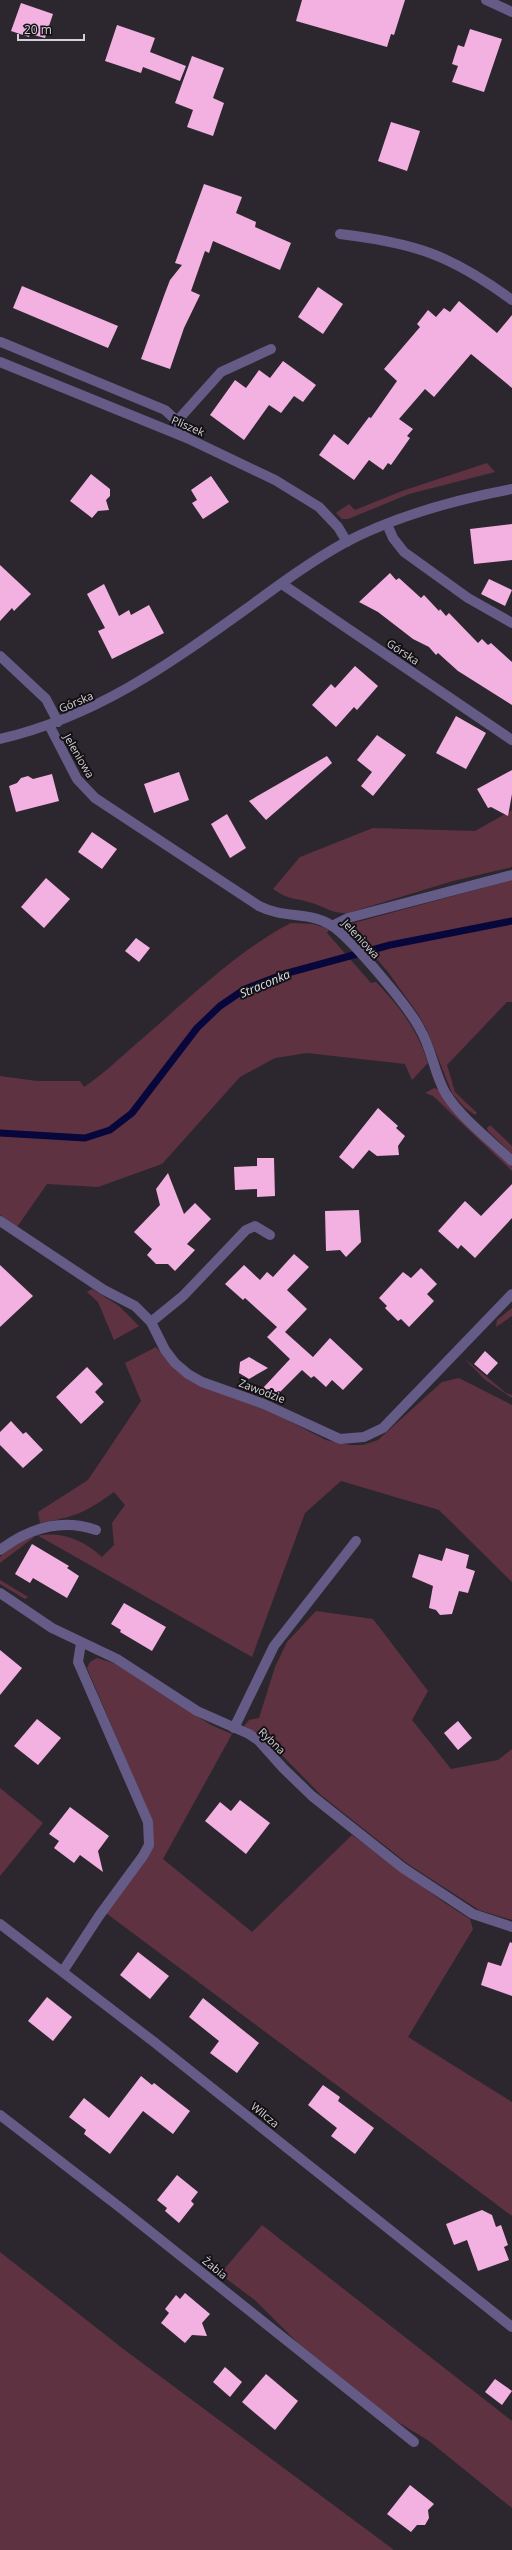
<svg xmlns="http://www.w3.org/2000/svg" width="512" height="2550" font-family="'Open Sans',sans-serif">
<rect width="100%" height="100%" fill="#2c272e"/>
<g fill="#5f3242">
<polygon points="487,463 495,472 409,494 348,519 342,519 336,513 349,504 355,510 402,491"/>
<path d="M 512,810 L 512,867 L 453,881 L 348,913 C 332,914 326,907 312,903 C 294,897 290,901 273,889 L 300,857 L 373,828 L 475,831 Z"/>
<polygon points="512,880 512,1002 507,1002 447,1065 455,1092 477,1113 475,1115 464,1107 452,1093 427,1030 418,1014 388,972 352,930 350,924"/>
<path d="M 291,923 L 313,924 L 329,929 L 327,933 L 371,983 L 376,982 C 400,1007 417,1029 428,1063 L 412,1080 L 405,1064 L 307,1053 L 275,1058 L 240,1077 L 162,1164 L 98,1187 L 47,1184 L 17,1227 L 0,1215 L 0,1076 L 37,1081 L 80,1081 L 84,1087 C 106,1072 123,1055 143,1038 C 186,1001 241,948 291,923 Z"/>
<polygon points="434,1088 439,1090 451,1108 512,1167 512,1171 433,1096 425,1093"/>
<polygon points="490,1125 512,1146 512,1154 488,1131 487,1128"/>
<polygon points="92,1289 119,1306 139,1326 114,1340 98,1302 87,1292"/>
<polygon points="512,1308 512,1316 496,1327 497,1320"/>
<path d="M 156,1347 L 175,1370 L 202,1387 L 265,1409 L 326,1440 L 350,1445 L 363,1445 L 378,1440 L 442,1382 L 459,1378 L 512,1405 L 512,1582 L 439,1510 L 341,1481 L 305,1513 L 252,1657 L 37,1535 L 0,1563 L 0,1557 C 32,1526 71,1528 102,1557 L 114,1545 L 112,1523 L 125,1505 L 114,1492 C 85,1513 74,1517 40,1523 L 38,1512 L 88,1480 L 141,1401 L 125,1363 Z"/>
<polygon points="464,1358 506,1393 512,1395 512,1398 484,1379"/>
<polygon points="0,1580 28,1597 25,1599 0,1584"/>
<polygon points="316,1611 373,1619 428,1691 412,1720 451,1769 498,1760 512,1749 512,1920 479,1910 408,1864 321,1795 272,1745 244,1726 249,1720 259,1718 275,1667 287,1642"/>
<polygon points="97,1658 116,1664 211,1725 232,1734 163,1859 252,1932 352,1835 445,1903 470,1919 473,1929 408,2037 512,2102 512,2216 106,1913 152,1845 153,1823 87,1668 90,1662"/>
<polygon points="0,1788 43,1823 0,1876"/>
<polygon points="262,2225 512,2421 512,2508 429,2441 388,2416 300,2345 256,2301 220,2274"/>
<polygon points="0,2252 122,2348 394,2550 0,2550"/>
</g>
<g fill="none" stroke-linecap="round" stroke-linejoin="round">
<polyline stroke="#07073c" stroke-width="7" points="0,1133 85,1138 110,1130 132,1113 197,1028 220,1006 245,989 284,974 390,945 512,921"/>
</g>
<g fill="#f2b1e0">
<polygon points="302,0 405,0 394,35 391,34 387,47 296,21"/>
<polygon points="21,3 53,14 45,38 30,34 29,37 11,31"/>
<polygon points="117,25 155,38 150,52 186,66 180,81 143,67 141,73 105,61"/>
<polygon points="470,29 502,39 484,92 452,82 458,66 452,64 458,45 464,47"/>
<polygon points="192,56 224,68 213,98 224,103 213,136 187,127 193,110 175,103"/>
<polygon points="391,122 420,131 407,171 378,161"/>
<polygon points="204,184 242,197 236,213 256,222 255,227 291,243 280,270 213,241 209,253 205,251 191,291 200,295 184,328 170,369 141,359 165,293 170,280 182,265 175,263"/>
<polygon points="22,286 118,326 108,348 13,308"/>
<polygon points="318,287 343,304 323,334 298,317"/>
<polygon points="459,301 497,333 512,315 512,388 471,354 434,397 425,389 399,419 413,429 407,436 410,438 391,465 388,463 383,470 369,460 354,480 319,455 334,434 348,445 369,417 371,418 397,381 384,369 420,327 417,324 428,310 436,317 444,308 450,312"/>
<polygon points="283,361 316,385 303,402 294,396 281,413 269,405 244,440 210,415 235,380 246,388 259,370 270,378"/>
<polygon points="91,474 110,489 110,496 106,500 109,510 98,511 92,518 70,501"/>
<polygon points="211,476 229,502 203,519 192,503 197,500 191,490"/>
<polygon points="512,524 512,560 474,564 470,529"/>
<polygon points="0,565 31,594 14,611 12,608 0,621"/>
<polygon points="390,573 396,580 399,578 421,598 424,595 439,611 440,609 446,616 449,613 478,643 482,639 488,645 491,643 512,662 512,705 458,671 438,653 436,655 429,647 413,639 378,612 359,602"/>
<polygon points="489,579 512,590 505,606 481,594"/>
<polygon points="104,584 119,616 129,610 131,615 149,605 164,633 112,659 98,631 105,628 87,594"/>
<polygon points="355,666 378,686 357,710 354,707 336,727 312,705 331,684 335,688"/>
<polygon points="456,716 486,733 466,769 436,753"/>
<polygon points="377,735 406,755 373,796 361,786 372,772 357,760"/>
<polygon points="327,756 332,763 266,820 249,801"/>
<polygon points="512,770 512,794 508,816 491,807 488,808 477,789"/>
<polygon points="179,772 189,800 154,813 144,784"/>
<polygon points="52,774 59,801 16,812 9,786 17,783 21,778 28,776 33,779"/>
<polygon points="227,814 246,848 230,858 211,824"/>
<polygon points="92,832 117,849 102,869 78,852"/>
<polygon points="46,878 70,899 44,928 21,907"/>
<polygon points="136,938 150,948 139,962 125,951"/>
<polygon points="378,1108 398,1126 396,1128 405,1136 398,1146 399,1155 377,1156 369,1150 353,1169 339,1157"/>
<polygon points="257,1158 274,1158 275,1196 257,1197 257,1189 235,1190 234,1167 257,1166"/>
<polygon points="168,1173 184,1214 195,1203 211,1219 187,1244 195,1250 175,1271 168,1264 156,1264 147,1255 152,1249 134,1232 160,1205 156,1189"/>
<polygon points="512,1184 512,1218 475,1258 461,1245 458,1249 438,1231 465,1201 481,1216"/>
<polygon points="359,1210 361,1242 346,1257 340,1250 326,1251 325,1211"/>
<polygon points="294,1254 309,1267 287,1290 307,1309 285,1332 313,1357 330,1338 363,1369 343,1390 332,1380 326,1387 314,1376 311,1378 302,1370 274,1398 263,1388 290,1359 267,1337 277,1327 245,1298 243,1300 225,1284 244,1265 260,1280 267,1272 273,1277"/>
<polygon points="0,1265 33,1296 0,1327"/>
<polygon points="421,1268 437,1284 427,1294 434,1301 409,1327 401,1319 398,1321 385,1308 387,1306 379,1298 403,1272 411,1278"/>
<polygon points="485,1351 498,1363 487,1375 474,1364"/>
<polygon points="249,1357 268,1368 249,1379 239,1373 240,1362"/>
<polygon points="87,1367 103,1384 95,1392 104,1402 81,1424 56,1397"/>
<polygon points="11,1421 23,1434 26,1432 43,1450 23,1468 0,1445 0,1432"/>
<polygon points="32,1544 69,1566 67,1568 79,1576 67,1598 33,1578 30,1583 15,1574"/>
<polygon points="446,1548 469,1555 466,1568 475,1571 468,1593 459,1591 452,1614 440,1615 436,1610 429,1608 433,1586 412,1577 419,1554 442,1561"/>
<polygon points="124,1603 166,1627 152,1651 120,1632 121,1630 111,1624"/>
<polygon points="0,1650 22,1668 0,1695"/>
<polygon points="37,1719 61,1738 38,1765 14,1746"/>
<polygon points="458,1721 472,1738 458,1750 444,1733"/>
<polygon points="240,1800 270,1823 246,1854 205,1821 220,1802 231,1811"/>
<polygon points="70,1807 109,1836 98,1851 103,1872 80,1855 74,1863 54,1848 59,1841 49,1834"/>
<polygon points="510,1942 512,1943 512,1996 481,1985 488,1962 501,1966"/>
<polygon points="138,1952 169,1976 150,1999 120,1975"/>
<polygon points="47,1997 72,2017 53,2041 28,2021"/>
<polygon points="203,1998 259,2043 237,2073 210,2053 219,2041 189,2017"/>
<polygon points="141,2076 152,2085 154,2083 190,2111 173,2134 143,2111 110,2154 84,2134 86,2130 69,2117 84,2098 109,2118"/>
<polygon points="323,2085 340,2097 338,2101 374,2128 355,2154 331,2136 337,2128 308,2105"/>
<polygon points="177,2175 198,2192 191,2201 194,2204 179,2223 165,2211 167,2208 157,2200"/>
<polygon points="482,2210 492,2215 496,2227 501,2225 508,2245 504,2247 509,2260 478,2271 467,2240 454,2245 446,2224"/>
<polygon points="185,2293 210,2314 202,2323 207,2336 192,2335 185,2343 161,2323 169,2313 165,2309 176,2295 180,2299"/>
<polygon points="225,2367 242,2382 230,2397 213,2382"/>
<polygon points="266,2374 298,2401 275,2430 242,2402"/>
<polygon points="495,2379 512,2391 502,2405 485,2392"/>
<polygon points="410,2485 434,2504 428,2510 429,2518 425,2525 417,2525 411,2532 387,2514"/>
</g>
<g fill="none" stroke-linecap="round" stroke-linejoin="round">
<g stroke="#645b87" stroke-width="10">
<path d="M 340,234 C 415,243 451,255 512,300"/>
<polyline points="1,342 165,410 177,421"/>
<polyline points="187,438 177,421 221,372 271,349"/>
<polyline points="387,524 393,538 404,552 468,598 512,623"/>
<polyline points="0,656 46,699 58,722"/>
<polyline points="332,926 348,918 512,875"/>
<polyline points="151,1322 183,1296 246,1230 255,1226 270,1235"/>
<path d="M 0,1550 C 29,1528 61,1518 96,1530"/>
<polyline points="234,1728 274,1646 356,1541"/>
<polyline points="63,1971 99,1916 143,1856 149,1845 148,1822 78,1662 81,1643"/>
</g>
<g stroke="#645b87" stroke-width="10">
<polyline points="486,0 512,12"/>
<polyline points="0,362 187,438 275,480 319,507 338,527 347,542"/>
<polyline points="282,584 512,740"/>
<path d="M 49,725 L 77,779 L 95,798 L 259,906 C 284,919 309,911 331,925 C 351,938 409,1007 420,1029 C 432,1049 434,1074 446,1094 C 462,1119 490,1140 512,1161"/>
<polyline points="0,1221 104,1290 135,1306 151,1322 165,1350 175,1363 188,1374 202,1382 264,1404 340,1439 364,1437 383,1428 512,1294"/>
<polyline points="0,1593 52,1628 117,1659 197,1711 249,1734 258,1740 283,1768 312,1796 403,1868 473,1914 512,1927"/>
<polyline points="0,1924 154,2042 512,2327"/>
<polyline points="0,2115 122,2209 414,2442"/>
</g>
<path stroke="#645b87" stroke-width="10" d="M 0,739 C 99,716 172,662 253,604 C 283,582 313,560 346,542 C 398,515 454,500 512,489"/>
</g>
<g text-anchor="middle" stroke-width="4" stroke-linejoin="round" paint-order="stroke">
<g font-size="11" fill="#d3d0d5" stroke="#131114">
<text transform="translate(188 426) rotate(23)" y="4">Pliszek</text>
<text transform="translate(403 652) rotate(34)" y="4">Górska</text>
<text transform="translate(76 702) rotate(-23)" y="4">Górska</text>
<text transform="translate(79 756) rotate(60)" y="4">Jeleniowa</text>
<text transform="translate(361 939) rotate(47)" y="4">Jeleniowa</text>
<text transform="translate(262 1391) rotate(21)" y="4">Zawodzie</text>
<text transform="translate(272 1741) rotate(44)" y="4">Rybna</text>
<text transform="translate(265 2115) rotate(39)" y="4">Wilcza</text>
<text transform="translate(215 2268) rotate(39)" y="4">Żabia</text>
</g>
<g font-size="12" font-style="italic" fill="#d9dff1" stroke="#131114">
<text transform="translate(265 984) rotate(-23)" y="4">Straconka</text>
</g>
</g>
<path d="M18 34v6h66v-6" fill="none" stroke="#d3d0d5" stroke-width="2"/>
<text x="24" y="34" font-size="12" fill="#d3d0d5" stroke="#131114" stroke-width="3" paint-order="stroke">20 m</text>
</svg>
